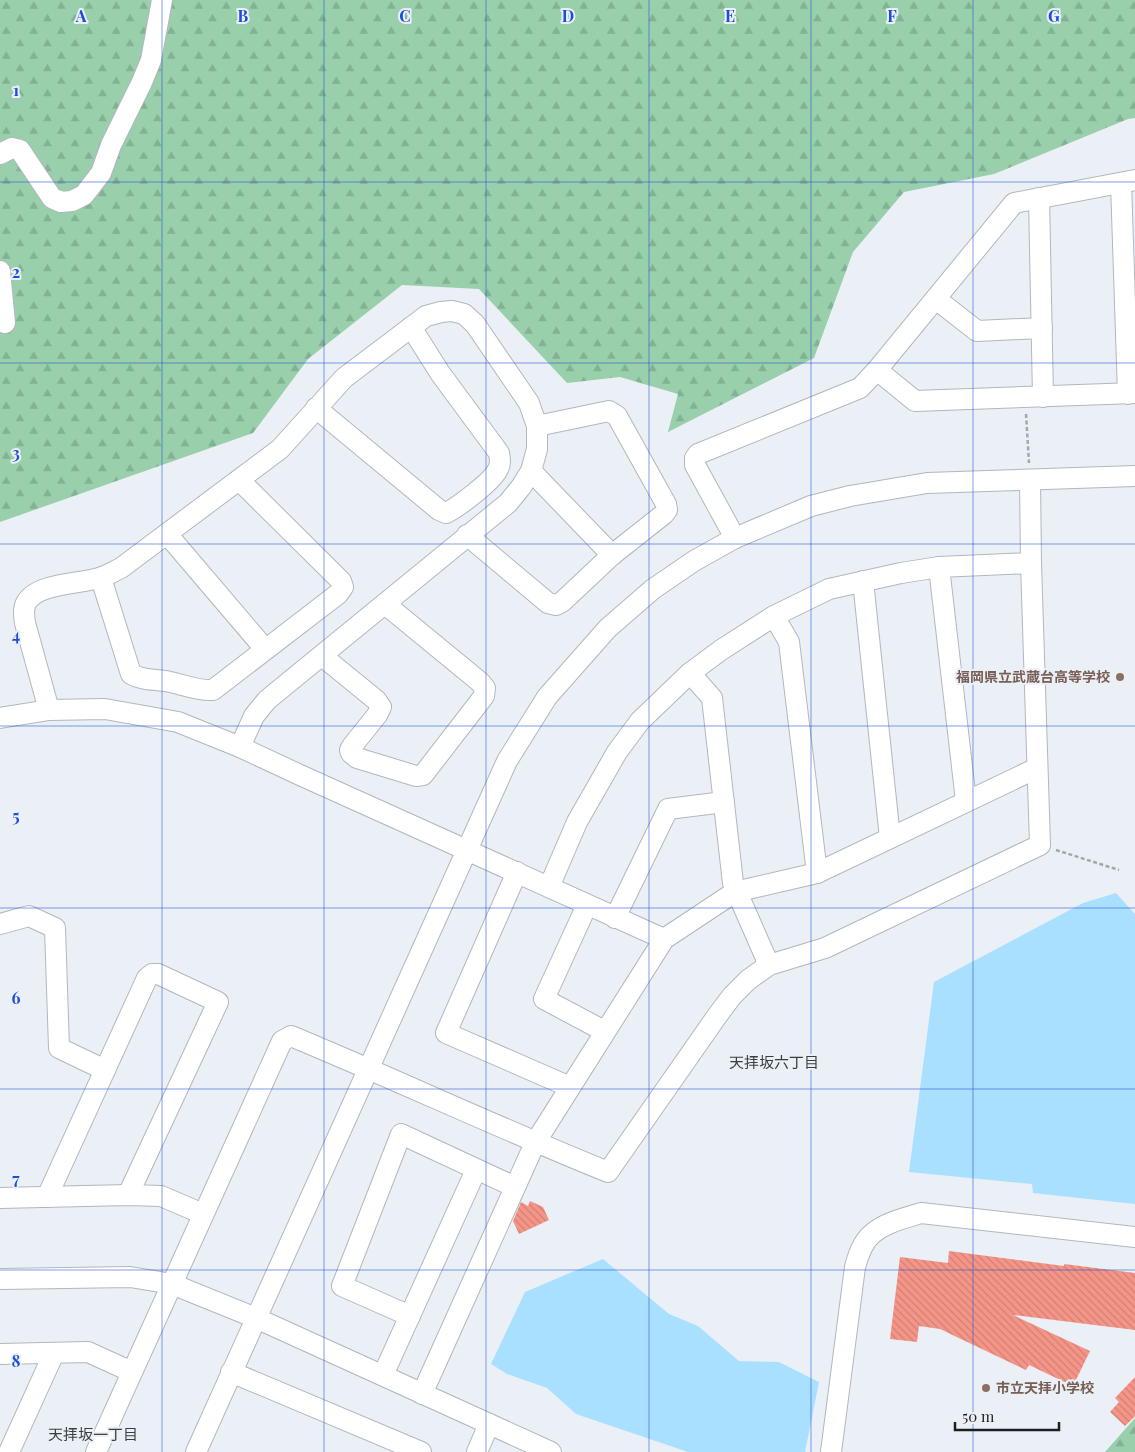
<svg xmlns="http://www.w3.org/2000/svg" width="1135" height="1452" font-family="'Playfair Display','Noto Sans JP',serif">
<defs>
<pattern id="forest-firs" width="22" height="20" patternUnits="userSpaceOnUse" patternTransform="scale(1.25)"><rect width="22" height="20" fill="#99cfab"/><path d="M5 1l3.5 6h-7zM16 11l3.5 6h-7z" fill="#83b193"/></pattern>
<pattern id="building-back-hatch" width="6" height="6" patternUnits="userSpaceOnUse" patternTransform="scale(1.25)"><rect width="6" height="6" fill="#f59588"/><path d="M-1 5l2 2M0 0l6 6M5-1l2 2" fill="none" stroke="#d18075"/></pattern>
</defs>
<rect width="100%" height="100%" fill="#eaf0f6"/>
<g fill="url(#forest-firs)">
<polygon points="0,0 1135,0 1135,118 1128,119 994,174 904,192 853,252 814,358 668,432 678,394 620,377 567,383 479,289 402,285 308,359 253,433 0,522"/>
<polygon points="1135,1418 1135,1452 1105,1452"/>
</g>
<g fill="#a9e0ff">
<polygon points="1116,893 1135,914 1135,1204 1033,1193 1032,1184 909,1172 934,982 1083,903"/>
<polygon points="603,1259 669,1314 698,1326 739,1361 779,1362 819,1382 805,1452 688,1452 576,1414 547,1388 507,1374 491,1364 525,1292"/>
</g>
<g fill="url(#building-back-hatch)">
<polygon points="530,1201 543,1207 549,1220 519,1234 513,1221 521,1202 528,1206"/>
<polygon points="949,1251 1064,1266 1064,1264 1135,1273 1135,1330 1013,1315 1090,1351 1073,1386 1029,1365 1026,1370 940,1329 919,1326 917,1342 890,1339 900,1257 948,1263"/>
<polygon points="1135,1377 1135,1416 1125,1426 1110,1412 1119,1402 1115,1398"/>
</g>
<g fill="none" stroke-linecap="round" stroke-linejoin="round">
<g stroke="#b2b7bd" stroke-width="22">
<g id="minor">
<polyline points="0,154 12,148 20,150 52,198 61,202 72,201 84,195 101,173 111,145 142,82 151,60 162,0"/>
<polyline points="1121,183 1128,394"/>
<polyline points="1039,198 1043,397"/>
<polyline points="0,271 5,323"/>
<polyline points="936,299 977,331 1042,328"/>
<polyline points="877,370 915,401 1135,393"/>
<path d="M 316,408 L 439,510 L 446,513 C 458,507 493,481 498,469 C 501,464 500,459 499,453 L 440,373 L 411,327"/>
<polyline points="531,471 612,555"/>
<polyline points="167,534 265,649"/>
<polyline points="467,535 548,603 556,605 562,602 612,555 664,514 667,510 666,504 617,416 609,411 537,426"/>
<polyline points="735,538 695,465 695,458 698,454 860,388 877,370 1014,203 1135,180"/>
<polyline points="939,567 966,801"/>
<path d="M 101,578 L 131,674 C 143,681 157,679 170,682 C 185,685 197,691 213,690 L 338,594 L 343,587 L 341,581 L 239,480"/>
<polyline points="863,581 890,838"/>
<polyline points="774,616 789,642 817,873"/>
<polyline points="322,656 376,700 381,707 377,715 353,745 350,750 351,753 357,758 416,776 423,775 484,696 485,688 480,682 385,604"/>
<polyline points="690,673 712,698 733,883 769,965"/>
<path d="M 49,710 L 25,623 C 24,616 23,609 26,603 C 37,583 79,584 99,578 C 107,576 114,571 121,568 L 280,449 L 344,378 L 426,316 L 441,312 L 452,311 L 464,314 L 475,324 L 529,403 L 537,426 L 537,449 L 531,471 L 521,487 L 508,503 L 267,700 L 254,716 L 240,747"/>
<polyline points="0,718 49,710 105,709 178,722 240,747 300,775 664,939"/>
<polyline points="517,872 446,1033 570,1087"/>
<polyline points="549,887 577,822 617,752 640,721 690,673 721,650 774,616 829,589 901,573 939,567 1031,563"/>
<polyline points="587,905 544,999 604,1031"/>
<polyline points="615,918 668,809 724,802"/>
<polyline points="0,924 29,916 55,928 59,1048 105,1070"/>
<polyline points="47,1197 147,978 152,974 158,974 218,1002 128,1195"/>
<polyline points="0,1198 128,1195 161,1196 203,1214"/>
<polyline points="0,1279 130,1277 172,1284 256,1318 551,1452"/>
<polyline points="410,1316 342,1286 401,1134 515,1187"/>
<polyline points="0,1354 88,1352 132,1372"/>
<polyline points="231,1372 421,1452"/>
<polyline points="383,1375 476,1170"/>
<polyline points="422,1394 535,1143 664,939 735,892 817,873 1037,768"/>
<polyline points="9,1452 54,1353"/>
<path d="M 96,1452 L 282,1041 L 291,1036 C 397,1080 501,1129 608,1172 L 717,1016 L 732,996 L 748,980 L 769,965 L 825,948 L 1040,845 L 1031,563 L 1030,480"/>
<polyline points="196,1452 507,761 547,697 608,628 653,589 694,561 735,538 811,506 850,496 927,483 1135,476"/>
<polyline points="477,1452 489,1424"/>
<path d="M 831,1452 L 855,1267 C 858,1256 862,1243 871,1235 C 883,1223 905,1218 921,1213 L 1135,1237"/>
</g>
</g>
<g stroke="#a3a8ac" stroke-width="2.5" stroke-dasharray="4 2.5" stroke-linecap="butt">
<polyline points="1026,414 1029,463"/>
<polyline points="1056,850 1119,870"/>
</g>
<use href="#minor" stroke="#fff" stroke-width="20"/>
</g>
<path fill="none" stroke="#1d4ed8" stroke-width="1" stroke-opacity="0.55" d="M 162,0 L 162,1452M 324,0 L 324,1452M 486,0 L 486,1452M 649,0 L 649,1452M 811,0 L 811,1452M 973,0 L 973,1452M 0,182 L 1135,182M 0,363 L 1135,363M 0,544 L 1135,544M 0,726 L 1135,726M 0,908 L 1135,908M 0,1089 L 1135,1089M 0,1270 L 1135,1270"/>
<g fill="#8d6e63" stroke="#eaf0f6" stroke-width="2">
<circle cx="1120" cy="677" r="5"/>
<circle cx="986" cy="1388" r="5"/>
</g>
<g text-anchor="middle" stroke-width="4" stroke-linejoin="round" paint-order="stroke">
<g font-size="14" font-weight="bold" fill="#785e54" stroke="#eaf0f6" text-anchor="end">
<text x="1110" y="682">福岡県立武蔵台高等学校</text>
<text x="996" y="1393" text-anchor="start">市立天拝小学校</text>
</g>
<g font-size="15" fill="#3a3e43" stroke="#eaf0f6">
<text x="774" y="1068">天拝坂六丁目</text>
<text x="93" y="1440">天拝坂一丁目</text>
</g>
</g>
<g font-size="16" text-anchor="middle" font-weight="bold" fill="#1d4ed8" stroke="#eaf0f6" stroke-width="4" stroke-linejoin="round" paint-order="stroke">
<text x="81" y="22">A</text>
<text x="243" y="22">B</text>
<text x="405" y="22">C</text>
<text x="568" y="22">D</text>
<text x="730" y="22">E</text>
<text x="892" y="22">F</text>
<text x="1054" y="22">G</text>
<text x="16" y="96">1</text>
<text x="16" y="278">2</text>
<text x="16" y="459">3</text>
<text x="16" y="641">4</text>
<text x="16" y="822">5</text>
<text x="16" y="1004">6</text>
<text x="16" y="1185">7</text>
<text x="16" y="1367">8</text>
</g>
<path d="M955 1422v8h104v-8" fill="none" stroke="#1c1e20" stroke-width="2.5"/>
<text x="962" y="1422" font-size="15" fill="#1c1e20" stroke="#eaf0f6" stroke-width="4" paint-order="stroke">50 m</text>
</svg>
